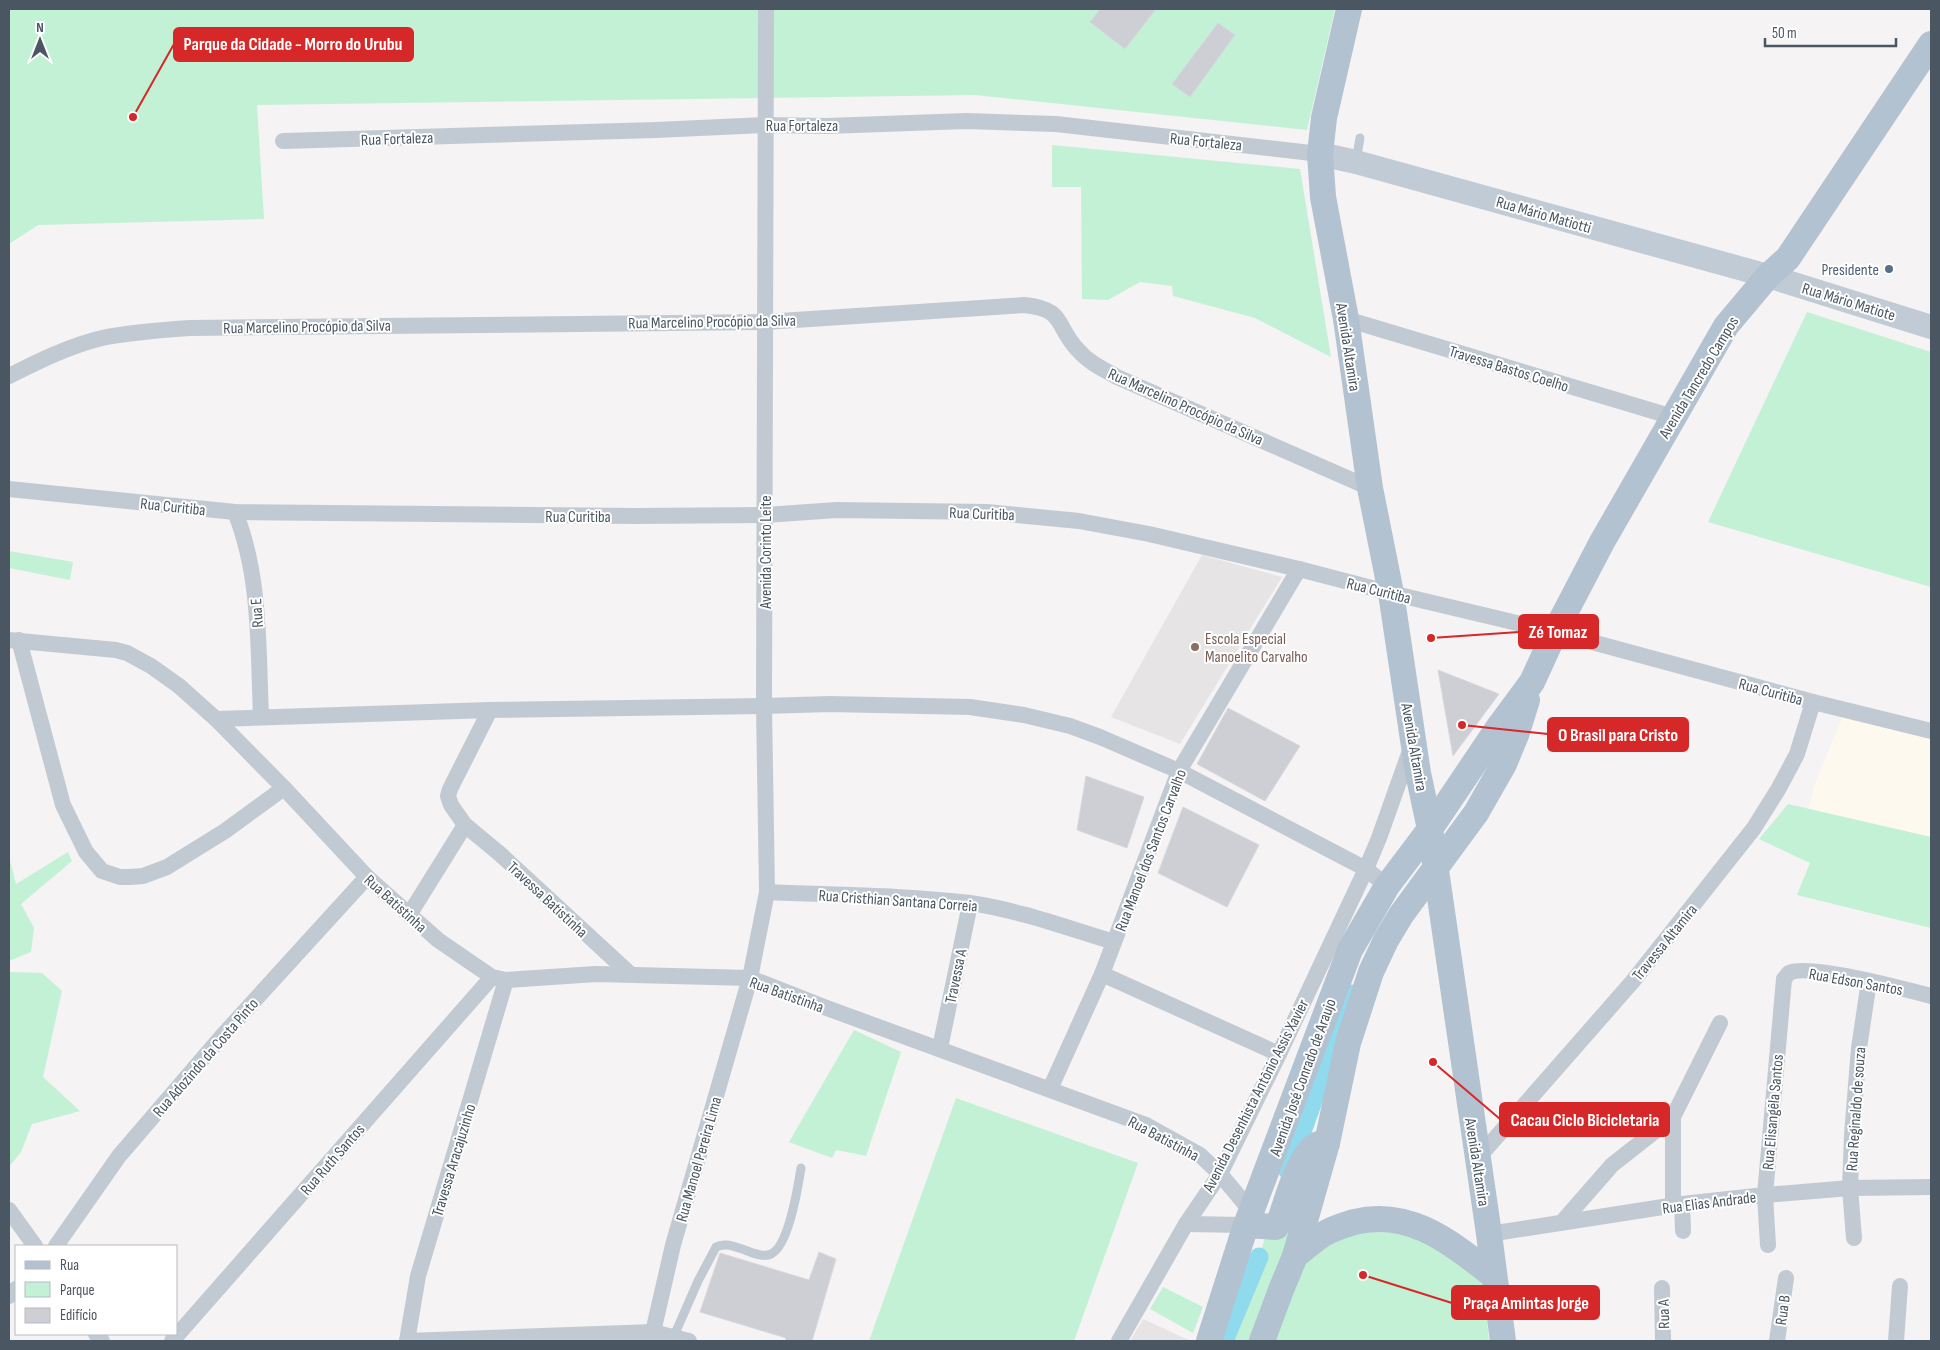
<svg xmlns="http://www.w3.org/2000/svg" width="1940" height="1350" font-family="'Sofia Sans Condensed',sans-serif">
<rect width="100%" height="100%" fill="#f5f3f3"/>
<polygon fill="#fdf9ef" points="1843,716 1931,739 1931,837 1808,809 1816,780"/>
<g fill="#e6e4e5">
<polygon points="1202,555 1282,577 1180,744 1111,717"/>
<polygon points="1143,1319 1191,1341 1130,1341"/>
</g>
<g fill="#c3f1d5">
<polygon points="9,9 1335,9 1307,130 975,95 257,105 264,219 38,225 9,244"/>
<polygon points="1052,145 1300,169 1331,357 1255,318 1173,296 1172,286 1140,282 1108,300 1082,299 1081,187 1052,187"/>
<polygon points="1807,312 1931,352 1931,587 1708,522"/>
<polygon points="9,551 73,562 70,580 9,568"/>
<polygon points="1788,804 1931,837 1931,928 1797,895 1810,863 1759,839"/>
<polygon points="68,852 72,861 21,904 34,928 31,952 9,961 9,857 16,884"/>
<polygon points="9,972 42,973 62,991 43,1077 80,1111 32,1124 21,1152 9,1167"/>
<polygon points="854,1030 901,1052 866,1156 836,1150 832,1158 789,1142"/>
<polygon points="956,1098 1138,1163 1074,1341 869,1341"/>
<polygon points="1273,1212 1335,1241 1358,1230 1418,1233 1483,1281 1489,1341 1224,1341 1259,1257"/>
<polygon points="1163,1287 1203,1307 1193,1333 1150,1309"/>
</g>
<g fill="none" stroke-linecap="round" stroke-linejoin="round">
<g stroke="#90daee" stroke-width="19">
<polyline points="1288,1171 1351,994"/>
<polyline points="1224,1341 1259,1257"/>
</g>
</g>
<g fill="#cdcfd5" stroke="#d7d9de">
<polygon points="1100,9 1156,9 1125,49 1090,22"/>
<polygon points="1218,23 1235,35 1190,97 1172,84"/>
<polygon points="1438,670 1499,694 1453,756"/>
<polygon points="1228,708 1300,746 1265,801 1197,764"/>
<polygon points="1086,776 1144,797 1127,848 1077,830"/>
<polygon points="1183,807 1259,845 1227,907 1158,873"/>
<polygon points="819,1252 836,1259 812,1341 785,1341 786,1338 700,1312 720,1253 809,1280"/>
</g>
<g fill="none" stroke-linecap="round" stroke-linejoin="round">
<g stroke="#c1cad2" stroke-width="9">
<polyline points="1356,161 1360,138"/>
<path d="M 674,1336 L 698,1281 L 716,1247 C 725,1242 735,1247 745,1250 C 753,1253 764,1258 771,1254 C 789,1246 798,1186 801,1168"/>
</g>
<g stroke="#c1cad2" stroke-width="16">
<polyline points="283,141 656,130 766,125 827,126 966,121 1056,124 1320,154"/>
<polyline points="1346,319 1673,417"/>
<path d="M 9,376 C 39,361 69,346 102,338 C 132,332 162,330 191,328 L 764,322 L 1024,305 C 1066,309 1055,326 1078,350 C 1088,362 1103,369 1117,377 L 1370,488"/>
<polyline points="9,489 235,512 635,516 765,515 837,510 987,512 1079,521 1149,534 1299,569 1391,593 1555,632 1813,702 1931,731"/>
<path d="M 235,512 C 261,576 258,649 261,717"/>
<polyline points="9,640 116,650 127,653 151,666 179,686 216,719 284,788 367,877 438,940 492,977 506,980 596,974 750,978 824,1007 1146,1125 1200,1155 1220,1174 1251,1211"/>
<polyline points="19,640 63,805 86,852 102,871 120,877 130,877 143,876 167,867 225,831 284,788"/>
<polyline points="490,710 450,789 448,796 451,805 465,825 500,854 630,974"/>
<polyline points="216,719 490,710 764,706 830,704 970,707 1024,715 1070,726 1100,737 1179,771 1366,869 1387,886"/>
<path d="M 767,892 C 834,895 903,895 970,903 C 1019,910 1067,928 1114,942"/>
<polyline points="409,915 465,825"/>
<polyline points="1102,974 1279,1054"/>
<polyline points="940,1048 970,904"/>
<polyline points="1050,1089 1102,974 1179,771 1299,569"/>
<polyline points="1673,1117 1673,1206"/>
<polyline points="1478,1158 1633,981 1754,828 1779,788 1797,754 1813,702"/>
<polyline points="1682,1204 1683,1231"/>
<polyline points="9,1210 35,1246"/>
<polyline points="1563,1221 1612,1165 1673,1117 1720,1023"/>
<polyline points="1186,1224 1246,1225"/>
<polyline points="1489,1234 1682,1204 1765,1195 1850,1188 1931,1187"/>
<polyline points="1854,1238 1850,1188 1852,1135 1859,1048 1869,981"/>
<path d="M 1768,1245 L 1765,1195 L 1784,979 C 1786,977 1787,975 1789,973 C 1807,963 1908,990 1931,996"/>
<polyline points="56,1246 119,1156 223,1035 367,877"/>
<polyline points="1662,1288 1663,1341"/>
<polyline points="9,1296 16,1289"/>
<polyline points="96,1334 102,1341"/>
<polyline points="172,1341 492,977"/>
<polyline points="407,1341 418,1276 506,980"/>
<polyline points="407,1341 653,1332 689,1341"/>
<polyline points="654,1341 653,1332 673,1245 750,978 767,892 764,706 766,9"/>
<polyline points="1119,1341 1186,1224 1220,1174 1279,1054 1366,869 1379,838 1411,748"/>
<polyline points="1777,1341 1786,1278"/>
<polyline points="1896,1341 1900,1286"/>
</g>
<polyline stroke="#c1cbd6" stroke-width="24" points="1320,154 1356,162 1768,276 1931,327"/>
<g stroke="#b3c2d1" stroke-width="26">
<polyline points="1349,9 1324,118 1320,154 1323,197 1346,319 1370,488 1391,593 1418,773 1430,829 1489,1234 1503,1341"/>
<path d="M 1246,1225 L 1276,1227 C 1281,1220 1282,1213 1285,1205 C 1290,1189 1301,1155 1316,1145 C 1320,1143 1323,1143 1327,1143"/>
<path d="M 1295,1256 C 1304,1249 1313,1241 1322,1235 C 1331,1229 1344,1225 1354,1222 C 1411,1208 1452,1244 1494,1276"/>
<polyline points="1209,1341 1246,1225 1350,950 1387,886 1430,829 1498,728 1532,682 1555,632 1602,542 1726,326 1768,276 1788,258 1931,44"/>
<polyline points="1262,1341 1281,1290 1295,1256 1327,1143 1348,1043 1371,972 1386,940 1401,915 1476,813 1504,764 1516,735 1527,700"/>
</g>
</g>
<circle fill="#5c6f8a" stroke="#fff" stroke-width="2" cx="1889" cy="269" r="5"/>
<circle fill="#8d6e63" stroke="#fff" stroke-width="2" cx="1195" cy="647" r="5"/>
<g text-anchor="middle" stroke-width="4" stroke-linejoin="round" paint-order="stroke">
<g font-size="16" fill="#4a5661" stroke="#fff">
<text x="802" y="131">Rua Fortaleza</text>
<text transform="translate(397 138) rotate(-2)" y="6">Rua Fortaleza</text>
<text transform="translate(1206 141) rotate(6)" y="6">Rua Fortaleza</text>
<text transform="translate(1544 214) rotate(16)" y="6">Rua Mário Matiotti</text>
<text transform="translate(1849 301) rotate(17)" y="6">Rua Mário Matiote</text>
<text transform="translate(712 321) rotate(-1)" y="6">Rua Marcelino Procópio da Silva</text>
<text transform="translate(307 326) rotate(-1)" y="6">Rua Marcelino Procópio da Silva</text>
<text transform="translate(1349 347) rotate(81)" y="6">Avenida Altamira</text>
<text transform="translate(1509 368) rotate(17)" y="6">Travessa Bastos Coelho</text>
<text transform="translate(1698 377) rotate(-59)" y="6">Avenida Tancredo Campos</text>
<text transform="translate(1186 406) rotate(24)" y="6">Rua Marcelino Procópio da Silva</text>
<text transform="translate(173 506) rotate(6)" y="6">Rua Curitiba</text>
<text transform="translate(982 513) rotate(2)" y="6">Rua Curitiba</text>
<text x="578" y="522">Rua Curitiba</text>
<text transform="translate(765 552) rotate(-90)" y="6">Avenida Corinto Leite</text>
<text transform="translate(1379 590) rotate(14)" y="6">Rua Curitiba</text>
<text transform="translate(256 613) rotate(-94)" y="6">Rua E</text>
<text transform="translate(1771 691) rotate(15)" y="6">Rua Curitiba</text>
<text transform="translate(1415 747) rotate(80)" y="6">Avenida Altamira</text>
<text transform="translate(1150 850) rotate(-69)" y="6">Rua Manoel dos Santos Carvalho</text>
<text transform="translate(548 899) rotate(43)" y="6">Travessa Batistinha</text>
<text transform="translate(898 900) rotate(4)" y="6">Rua Cristhian Santana Correia</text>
<text transform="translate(396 903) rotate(42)" y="6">Rua Batistinha</text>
<text transform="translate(1664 942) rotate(-51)" y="6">Travessa Altamira</text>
<text transform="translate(955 976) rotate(-78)" y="6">Travessa A</text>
<text transform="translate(1856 981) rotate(10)" y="6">Rua Edson Santos</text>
<text transform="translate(787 994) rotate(20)" y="6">Rua Batistinha</text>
<text transform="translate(205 1057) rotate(-49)" y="6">Rua Adozindo da Costa Pinto</text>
<text transform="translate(1302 1077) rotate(-70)" y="6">Avenida José Conrado de Araujo</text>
<text transform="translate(1255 1095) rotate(-63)" y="6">Avenida Desenhista Antônio Assis Xavier</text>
<text transform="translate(1855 1109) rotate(-86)" y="6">Rua Reginaldo de souza</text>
<text transform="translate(1772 1112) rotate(-85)" y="6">Rua Elisangêla Santos</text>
<text transform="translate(1164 1138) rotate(28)" y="6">Rua Batistinha</text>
<text transform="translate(332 1159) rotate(-49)" y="6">Rua Ruth Santos</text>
<text transform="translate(698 1159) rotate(-74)" y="6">Rua Manoel Pereira Lima</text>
<text transform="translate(453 1160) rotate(-73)" y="6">Travessa Aracajuzinho</text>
<text transform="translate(1478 1162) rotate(81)" y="6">Avenida Altamira</text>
<text transform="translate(1709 1202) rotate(-7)" y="6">Rua Elias Andrade</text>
<text transform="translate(1782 1310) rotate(-82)" y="6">Rua B</text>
<text transform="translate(1663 1314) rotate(-91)" y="6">Rua A</text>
</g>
<g font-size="16" fill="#4e5e75" stroke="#fff" text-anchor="end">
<text x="1879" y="275">Presidente</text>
</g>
<g font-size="16" fill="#785e54" stroke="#fff" text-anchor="start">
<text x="1205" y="644">Escola Especial<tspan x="1205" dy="18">Manoelito Carvalho</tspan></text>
</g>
</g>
<path fill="none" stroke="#d62828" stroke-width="2" d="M133 117L174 44M1431 638L1519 632M1462 725L1548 734M1433 1062L1500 1119M1363 1275L1452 1303"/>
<g fill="#d62828" stroke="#fff" stroke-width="2">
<circle cx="133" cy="117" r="5"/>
<circle cx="1431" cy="638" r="5"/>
<circle cx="1462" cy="725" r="5"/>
<circle cx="1433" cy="1062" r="5"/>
<circle cx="1363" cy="1275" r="5"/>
</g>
<g fill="#d62828" stroke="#d62828" stroke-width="2">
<rect x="174" y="28" width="239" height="33" rx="5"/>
<rect x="1519" y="615" width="79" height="33" rx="5"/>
<rect x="1548" y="718" width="140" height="33" rx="5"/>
<rect x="1500" y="1103" width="169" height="33" rx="5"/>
<rect x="1452" y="1286" width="147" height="33" rx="5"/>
</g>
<g font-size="18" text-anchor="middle" font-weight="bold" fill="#fff">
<text x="293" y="50">Parque da Cidade - Morro do Urubu</text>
<text x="1558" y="638">Zé Tomaz</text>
<text x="1618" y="741">O Brasil para Cristo</text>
<text x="1585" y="1126">Cacau Ciclo Bicicletaria</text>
<text x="1526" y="1309">Praça Amintas Jorge</text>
</g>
<rect width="1940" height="1350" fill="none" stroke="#4a5661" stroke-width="20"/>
<rect x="15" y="1245" width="162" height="90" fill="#ffffff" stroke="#b7bbc0"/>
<rect x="25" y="1261" width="25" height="8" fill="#b3c2d1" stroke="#b7bbc0"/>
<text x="60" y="1270" font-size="15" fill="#4a5661">Rua</text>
<rect x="25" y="1282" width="25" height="15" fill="#c3f1d5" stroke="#b7bbc0"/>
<text x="60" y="1295" font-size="15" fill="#4a5661">Parque</text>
<rect x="25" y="1308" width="25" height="15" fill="#cdcfd5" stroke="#b7bbc0"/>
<text x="60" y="1320" font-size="15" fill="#4a5661">Edifício</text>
<g transform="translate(40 40)" stroke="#ffffff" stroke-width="4" paint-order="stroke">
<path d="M0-4L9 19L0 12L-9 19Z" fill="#4a5661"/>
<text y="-8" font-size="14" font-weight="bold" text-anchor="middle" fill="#4a5661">N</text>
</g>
<path d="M1765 38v8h131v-8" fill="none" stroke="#4a5661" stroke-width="2.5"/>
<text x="1772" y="38" font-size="15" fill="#4a5661" stroke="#ffffff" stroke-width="4" paint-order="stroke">50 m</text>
</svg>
